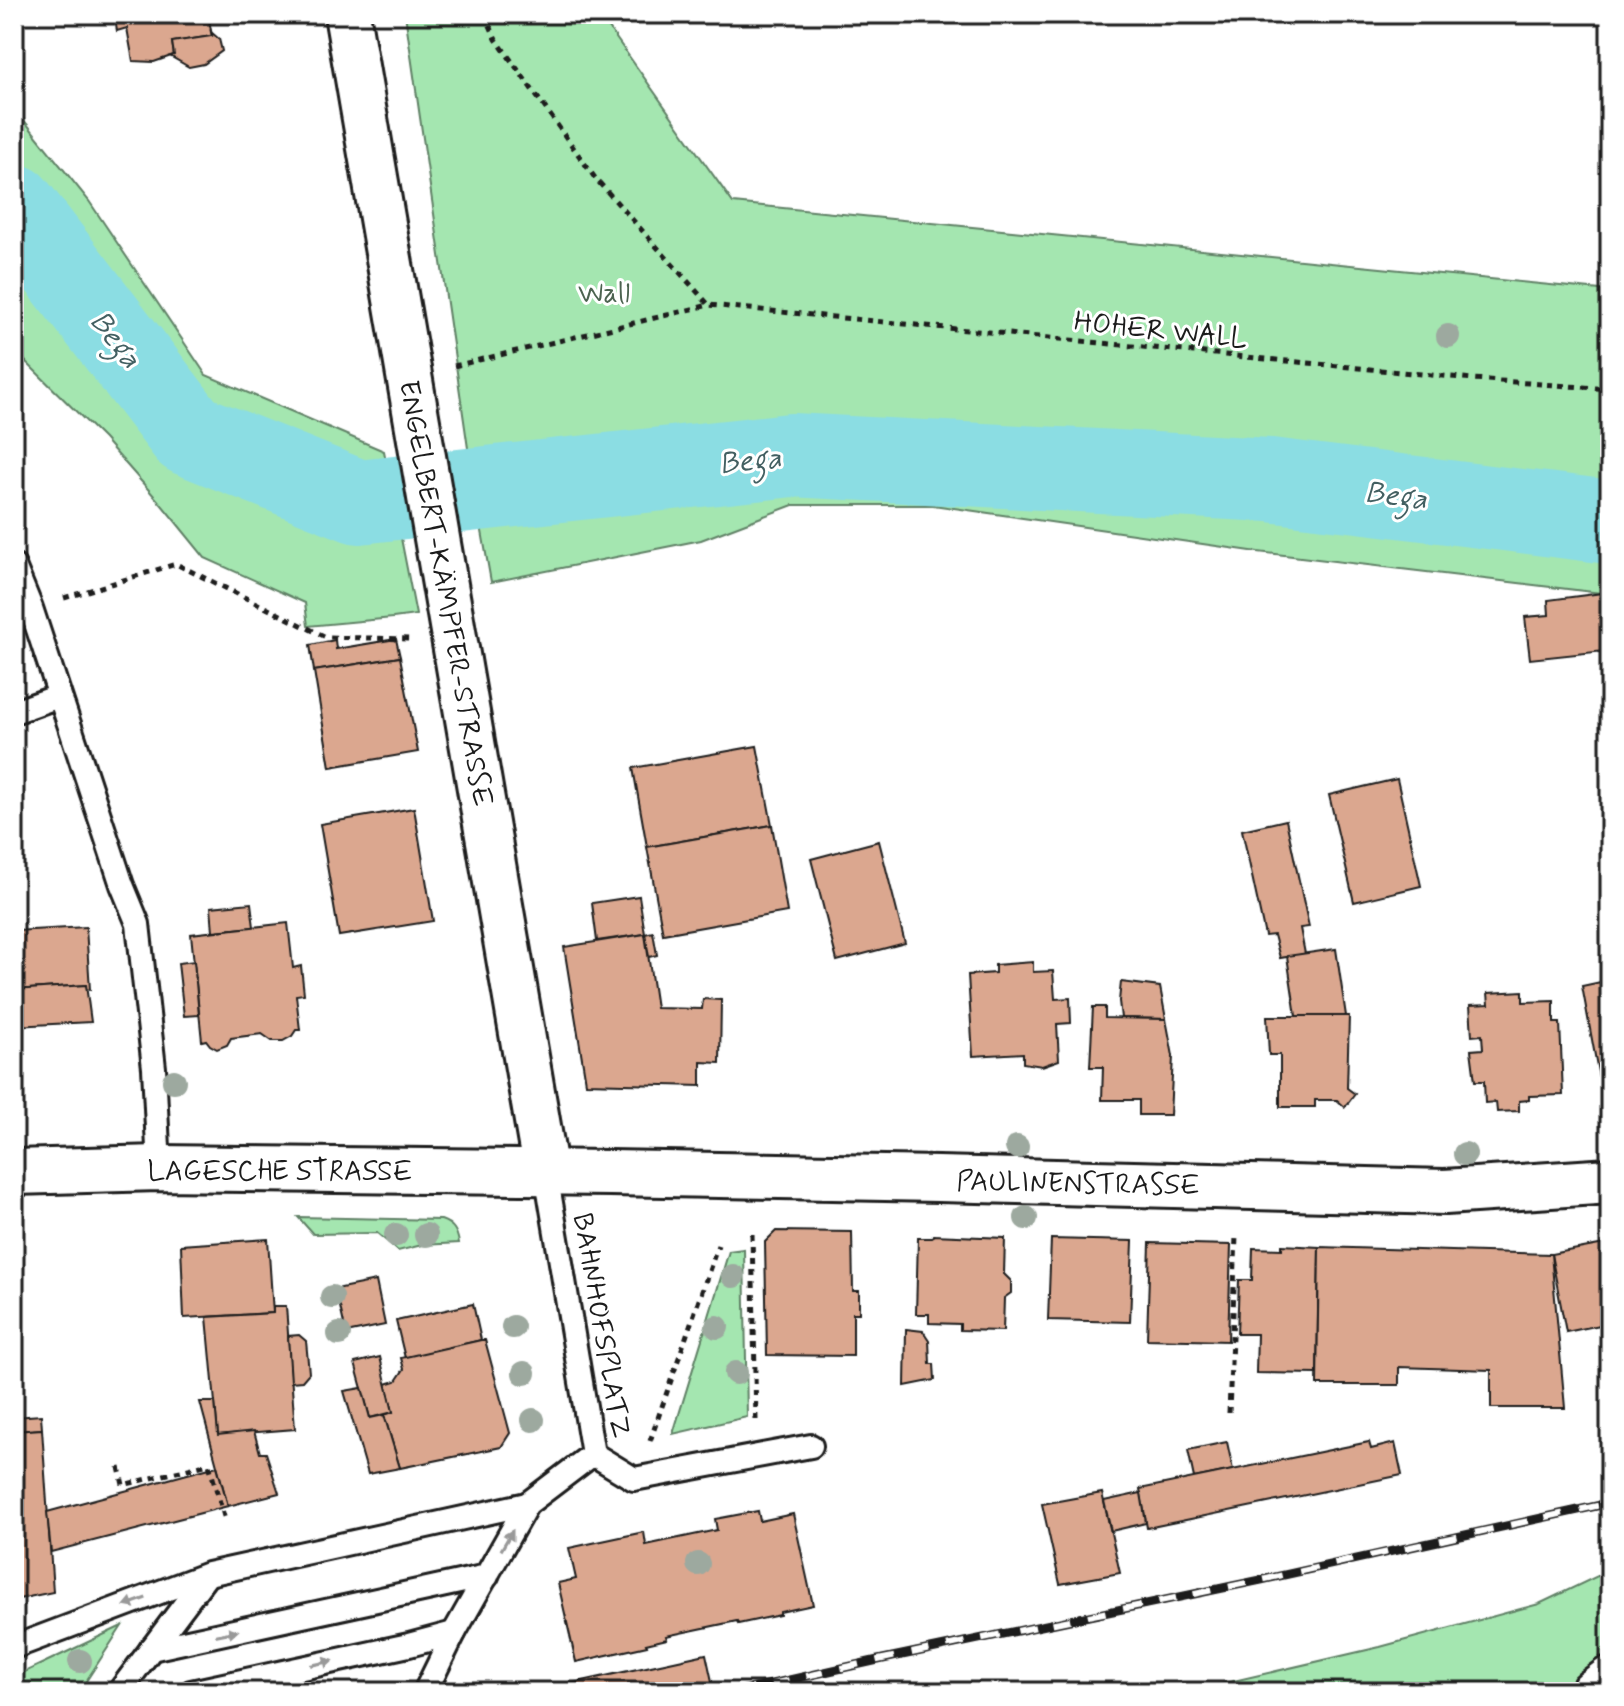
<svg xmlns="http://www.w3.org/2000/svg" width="1624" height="1706" font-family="Mynerve,sans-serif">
<rect width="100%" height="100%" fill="#fff"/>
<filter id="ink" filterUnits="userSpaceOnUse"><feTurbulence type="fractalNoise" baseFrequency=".0125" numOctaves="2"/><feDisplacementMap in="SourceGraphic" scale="16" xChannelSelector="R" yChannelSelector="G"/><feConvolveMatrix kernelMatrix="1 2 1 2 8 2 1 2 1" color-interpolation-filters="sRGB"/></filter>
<g filter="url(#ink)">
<g fill="#a4e6b0" stroke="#608166" stroke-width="2">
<polygon points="405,14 599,14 733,203 1610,291 1610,594 1258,552 933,505 793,505 701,540 491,582 471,469"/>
<polygon points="14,108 89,201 206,375 384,451 416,615 393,618 308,626 305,603 205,558 162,505 104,439 14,350"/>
<path d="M 298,1217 L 441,1220 C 453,1224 457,1231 459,1243 L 422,1245 L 398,1251 L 377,1233 L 313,1234 Z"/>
<polygon points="744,1249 747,1417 673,1434 729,1251"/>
<polygon points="1610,1570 1610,1660 1569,1692 1186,1692 1380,1647 1539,1604"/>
<polygon points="122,1626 79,1692 14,1692 14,1677"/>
</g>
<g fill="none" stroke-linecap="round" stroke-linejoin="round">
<polyline stroke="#8bdde3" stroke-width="84" points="14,206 189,434 359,502 791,455 1270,480 1610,522"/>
</g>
<g fill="#dba78f" stroke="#1c1c1c" stroke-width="2">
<polygon points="114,14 208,14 212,36 172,42 174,55 154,62 133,61 127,28 117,31"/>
<polygon points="211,32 219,39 222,51 204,64 189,67 170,56 174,55 172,42 212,36"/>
<polygon points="1610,592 1610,660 1605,660 1604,651 1530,659 1525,617 1549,615 1548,600"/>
<polygon points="396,639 400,657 314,671 310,645 335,640 336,649"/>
<polygon points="400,657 418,752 330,767 314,671"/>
<polygon points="757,746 772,825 647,847 633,768"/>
<polygon points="1397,779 1421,886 1354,902 1329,795"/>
<polygon points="414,808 433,921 339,936 320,824"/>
<polygon points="1286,820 1309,927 1300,928 1305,954 1280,958 1274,935 1265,936 1242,830"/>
<polygon points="772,825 787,912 663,934 647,847"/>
<polygon points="879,841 905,943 837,961 811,859"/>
<polygon points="639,896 645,934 597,941 592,903"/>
<polygon points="251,903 254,927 213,931 211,907"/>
<polygon points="288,923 293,968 301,966 304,994 296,995 300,1030 296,1030 292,1036 283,1041 272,1041 262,1034 231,1038 227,1045 217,1049 210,1045 206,1040 202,1041 191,934"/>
<polygon points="86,927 90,990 86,989 86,985 14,990 14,931"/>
<polygon points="653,932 657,955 649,957 645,934"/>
<polygon points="645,934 656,1008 702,1009 703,999 721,1000 720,1063 701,1062 701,1086 586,1083 564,947"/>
<polygon points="1336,949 1346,1016 1296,1016 1287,956"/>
<polygon points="194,961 199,1015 184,1016 178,963"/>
<polygon points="1033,962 1033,972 1053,971 1055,999 1070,998 1071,1023 1057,1024 1059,1060 1042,1066 1023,1063 1023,1053 973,1056 968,975 995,973 995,965"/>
<polygon points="1610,980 1610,1103 1604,1104 1582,986"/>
<polygon points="1121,982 1160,987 1166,1019 1121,1018 1119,1001"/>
<polygon points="86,985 91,1022 14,1026 14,990"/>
<polygon points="1523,991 1523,1002 1554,1001 1554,1023 1560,1023 1563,1095 1529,1096 1529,1100 1519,1101 1519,1111 1497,1112 1496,1102 1485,1103 1484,1081 1475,1081 1471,1050 1483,1049 1482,1035 1472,1036 1470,1005 1489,1004 1488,993"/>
<polygon points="1093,1007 1105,1007 1105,1018 1166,1019 1173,1056 1170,1115 1139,1115 1139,1100 1102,1100 1103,1067 1090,1067"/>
<polygon points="1267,1016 1349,1016 1347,1088 1355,1094 1345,1107 1337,1100 1315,1100 1315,1107 1280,1107 1280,1055 1269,1055"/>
<polygon points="776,1231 852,1232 853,1291 859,1291 859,1313 853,1313 853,1356 767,1355 765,1242"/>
<polygon points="933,1235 1005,1238 1004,1274 1011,1281 1011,1293 1004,1298 1003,1331 960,1330 960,1324 929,1323 929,1314 916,1314 918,1238 932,1238"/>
<polygon points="268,1239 273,1313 184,1318 181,1245"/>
<polygon points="1051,1239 1133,1241 1130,1322 1048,1320"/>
<polygon points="1150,1243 1231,1245 1228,1341 1147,1339"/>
<polygon points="1610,1243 1610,1323 1566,1332 1551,1254"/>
<polygon points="1282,1245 1319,1247 1317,1374 1256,1373 1257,1334 1237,1334 1239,1280 1252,1280 1253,1248 1282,1249"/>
<polygon points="1319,1247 1551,1254 1565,1408 1491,1408 1491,1370 1399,1367 1399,1385 1317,1385"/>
<polygon points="376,1281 385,1325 346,1333 336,1289"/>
<polygon points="473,1304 481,1340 405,1358 396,1321"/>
<polygon points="273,1306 286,1306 295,1429 218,1435 207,1317 273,1313"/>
<polygon points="906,1329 923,1331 929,1340 930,1364 934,1364 935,1380 905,1386"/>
<polygon points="299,1335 306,1341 309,1373 302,1381 291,1382 288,1336"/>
<polygon points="481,1340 485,1340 510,1433 501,1447 400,1468 384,1415 393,1412 386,1384 396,1381 404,1369 401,1358"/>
<polygon points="380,1357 393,1412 370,1418 355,1363"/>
<polygon points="362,1388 370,1418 384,1415 400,1468 368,1474 344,1391"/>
<polygon points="200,1402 215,1402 218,1435 254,1431 260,1453 266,1453 279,1493 228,1506"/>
<polygon points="41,1415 42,1429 14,1431 14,1417"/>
<polygon points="42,1429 53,1592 14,1600 14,1431"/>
<polygon points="1227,1442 1233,1470 1194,1478 1188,1450"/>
<polygon points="1369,1442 1371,1449 1395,1443 1402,1475 1147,1528 1140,1489"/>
<polygon points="217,1466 228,1506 51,1552 47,1512"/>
<polygon points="1102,1493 1120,1573 1060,1584 1042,1504"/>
<polygon points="1141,1493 1146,1523 1111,1531 1104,1501"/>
<polygon points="758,1511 760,1521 793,1514 813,1605 780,1612 780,1615 738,1624 737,1621 666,1636 667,1639 646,1644 647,1646 576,1662 558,1583 576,1579 569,1548 644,1532 646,1545 717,1530 715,1519"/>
<polygon points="706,1654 713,1686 684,1692 532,1692"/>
</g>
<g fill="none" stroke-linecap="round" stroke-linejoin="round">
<g stroke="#1c1c1c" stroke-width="28">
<g id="service">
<polyline points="14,566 31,608 122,885 138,924 154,1068 159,1168"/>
<polyline points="14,712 59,696"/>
<polyline points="546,1173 593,1454 634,1479 811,1446"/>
<polyline points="14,1647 208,1574 527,1504"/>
<polyline points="151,1649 487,1576"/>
<polyline points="119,1692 207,1575"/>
<polyline points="191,1692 409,1645 454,1633"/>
<polyline points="425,1692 454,1633 527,1504 593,1454"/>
</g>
</g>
<g stroke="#1c1c1c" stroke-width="50">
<g id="tertiary">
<polyline points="347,14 546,1173"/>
<polyline points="14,1172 159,1168 610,1173 938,1179 1445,1192 1610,1181"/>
<polyline points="1593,1692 1610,1679"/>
</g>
</g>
<g stroke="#1c1c1c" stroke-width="5" stroke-dasharray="6 6" stroke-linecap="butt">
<polyline points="485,14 496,39 595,178 709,305"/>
<polyline points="454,366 709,305 1473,379 1610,389"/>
<polyline points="64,598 176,564 326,637 409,639"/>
<polyline points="752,1234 756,1420"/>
<polyline points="1229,1413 1236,1236"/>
<polyline points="650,1441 718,1245"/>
<polyline points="119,1467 123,1485 209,1464 225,1520"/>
</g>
<use href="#service" stroke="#fff" stroke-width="22"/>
<use href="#tertiary" stroke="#fff" stroke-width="44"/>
<g stroke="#1c1c1c" stroke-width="9">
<polyline id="rail" points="736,1692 878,1660 1261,1580 1610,1503"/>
</g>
<use href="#rail" stroke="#fff" stroke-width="6" stroke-dasharray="18" stroke-linecap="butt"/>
</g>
<g fill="#9da99f">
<circle cx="1448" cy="336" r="12"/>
<circle cx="174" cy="1081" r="12"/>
<circle cx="1017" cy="1147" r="12"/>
<circle cx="1465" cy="1154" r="12"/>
<circle cx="1026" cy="1218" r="12"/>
<circle cx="396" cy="1235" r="12"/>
<circle cx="426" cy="1235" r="12"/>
<circle cx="733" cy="1276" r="12"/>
<circle cx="332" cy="1297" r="12"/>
<circle cx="513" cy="1327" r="12"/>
<circle cx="717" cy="1327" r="12"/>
<circle cx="339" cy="1334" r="12"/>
<circle cx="524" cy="1373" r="12"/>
<circle cx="736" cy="1373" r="12"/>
<circle cx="533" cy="1420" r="12"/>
<circle cx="698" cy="1564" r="12"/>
<circle cx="80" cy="1661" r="12"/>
</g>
<defs><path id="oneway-solid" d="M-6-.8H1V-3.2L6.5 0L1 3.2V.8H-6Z" transform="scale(2)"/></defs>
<g fill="#999">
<use href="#oneway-solid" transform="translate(507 1540) rotate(-60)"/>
<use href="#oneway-solid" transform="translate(135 1602) rotate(160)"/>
<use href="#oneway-solid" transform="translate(227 1633) rotate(-12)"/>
<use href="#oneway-solid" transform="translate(322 1663) rotate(-12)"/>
</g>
</g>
<g text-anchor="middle" stroke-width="6" stroke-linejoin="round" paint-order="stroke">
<g font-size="28" fill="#4c6350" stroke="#fff">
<text x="604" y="302">Wall</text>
</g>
<g font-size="28" fill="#1c1c1c" stroke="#fff">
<text transform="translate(1161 329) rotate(6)" y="10">HOHER WALL</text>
<text transform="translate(447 593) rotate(80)" y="10">ENGELBERT-KÄMPFER-STRASSE</text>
<text x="280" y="1180">LAGESCHE STRASSE</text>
<text transform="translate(1078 1182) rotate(1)" y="10">PAULINENSTRASSE</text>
<text transform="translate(603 1325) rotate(80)" y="10">BAHNHOFSPLATZ</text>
</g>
<g font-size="30" font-style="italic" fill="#436062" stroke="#fff">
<text transform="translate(116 339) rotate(52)" y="10">Bega</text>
<text transform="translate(750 460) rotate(-6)" y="10">Bega</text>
<text transform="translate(1396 495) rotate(7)" y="10">Bega</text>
</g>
</g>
<rect width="1624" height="1706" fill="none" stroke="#fff" stroke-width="48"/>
<rect x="24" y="24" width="1576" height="1658" fill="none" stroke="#1c1c1c" stroke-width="3" filter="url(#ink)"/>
</svg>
